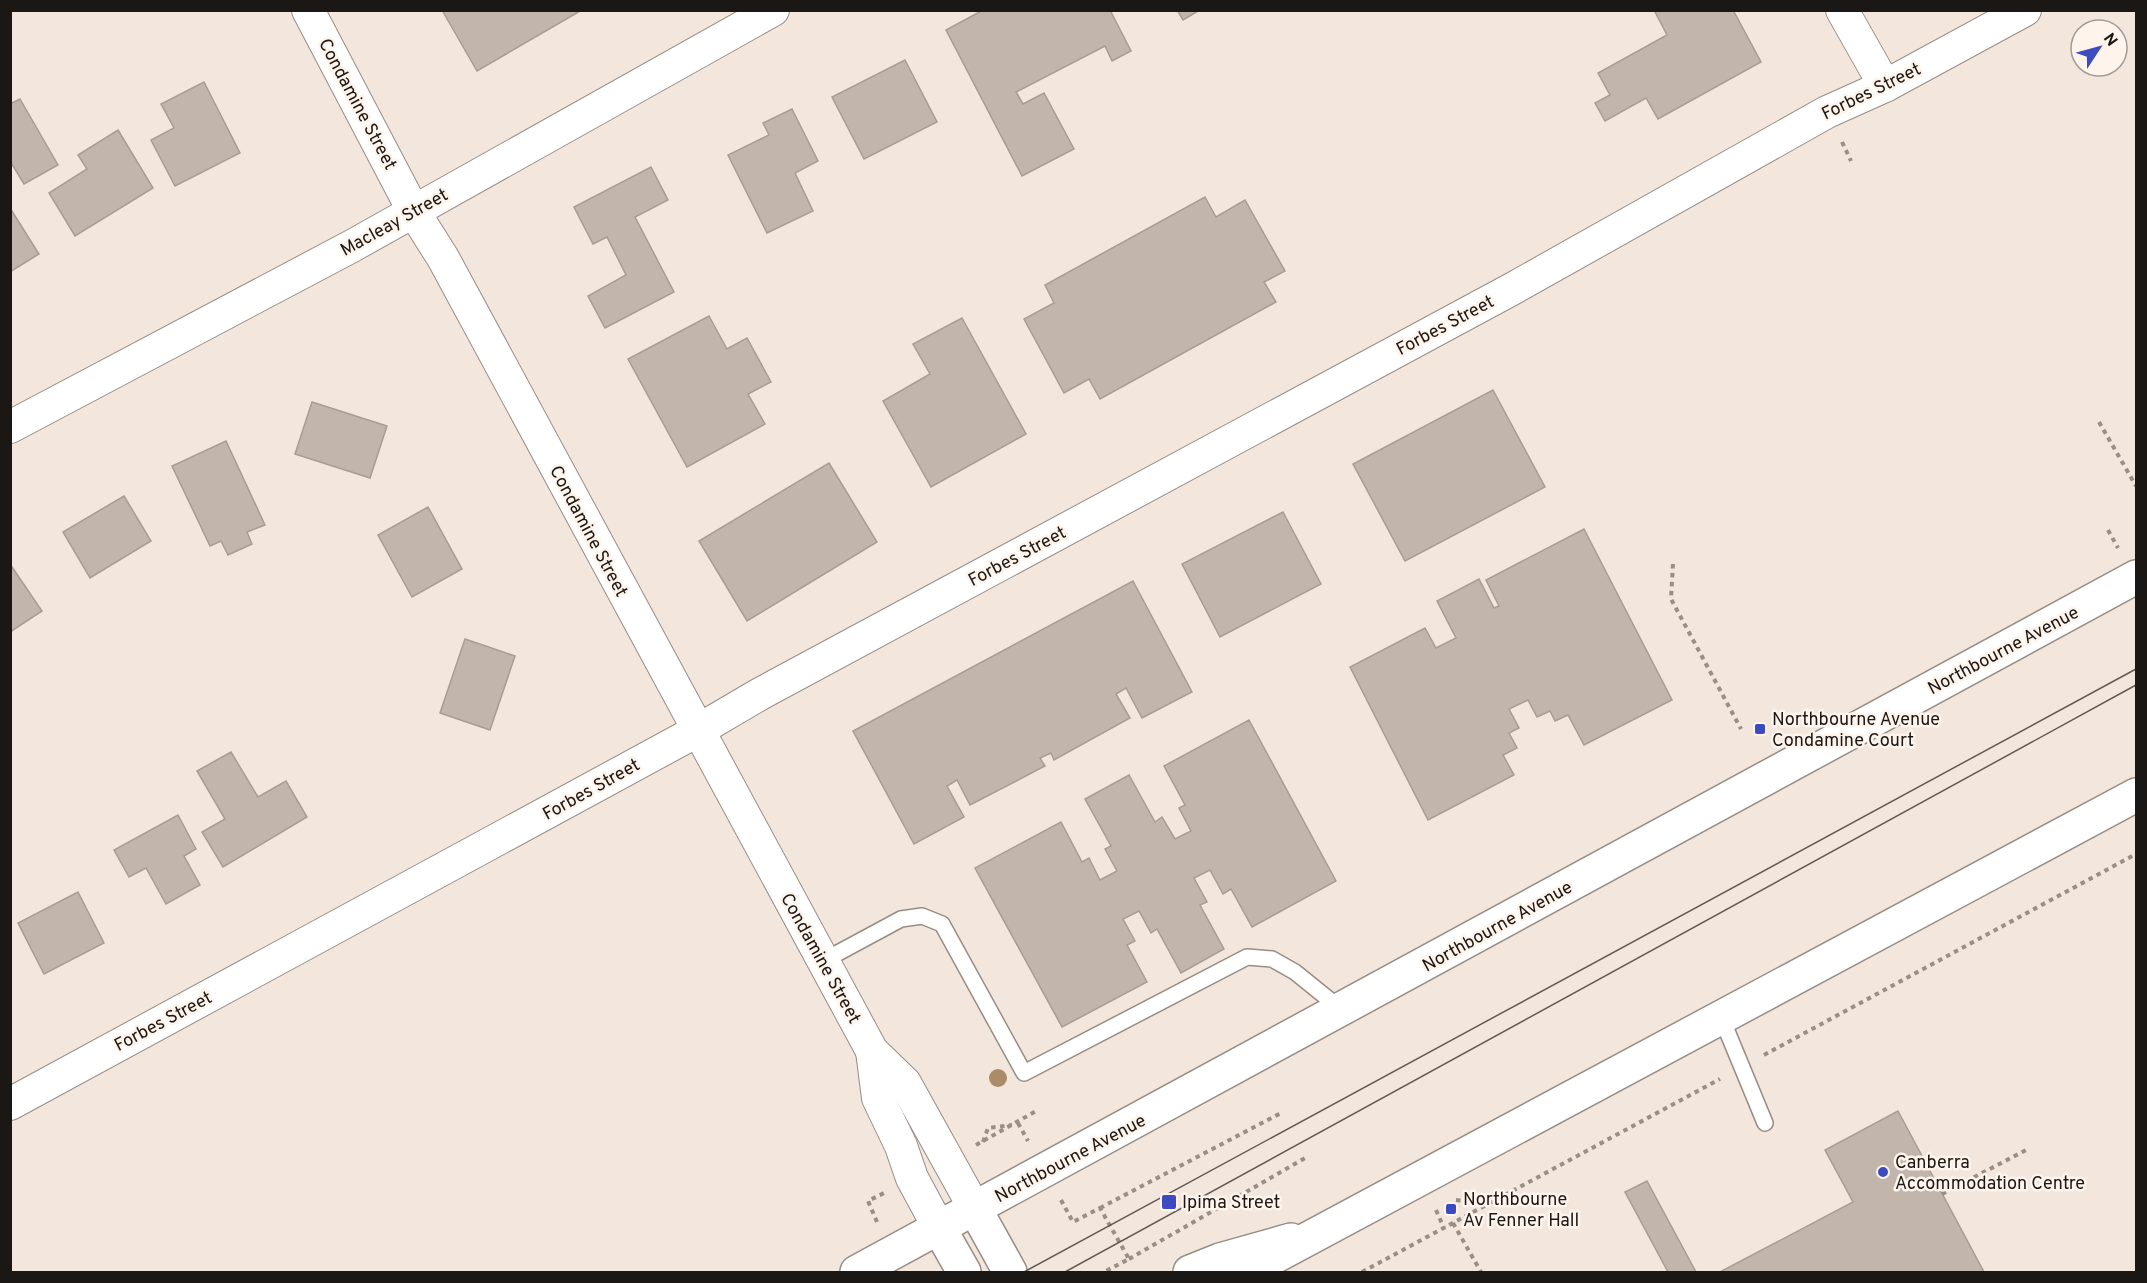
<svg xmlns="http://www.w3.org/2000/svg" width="2147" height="1283" font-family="Overpass,sans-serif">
<rect width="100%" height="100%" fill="#f2e6dd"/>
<g fill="#c1b5ac" stroke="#a89c93" stroke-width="1.5">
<polygon points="442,10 582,10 477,71"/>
<polygon points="983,10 1110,10 1131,51 1112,61 1105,46 1016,92 1023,104 1044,93 1074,149 1022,176 946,30"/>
<polygon points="1177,10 1200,10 1183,20"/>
<polygon points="1654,10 1733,10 1761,62 1658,119 1646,98 1605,121 1595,103 1610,95 1598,73 1667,35"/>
<polygon points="905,60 937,122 864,159 832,97"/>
<polygon points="204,82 240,153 175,186 151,140 174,128 161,104"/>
<polygon points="20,99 58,165 24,184 10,161 10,104"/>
<polygon points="792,109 818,161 795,173 813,211 767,233 728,155 769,135 763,123"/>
<polygon points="118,130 153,188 75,236 49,193 87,169 78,155"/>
<polygon points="651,167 668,200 635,217 674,292 605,328 588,296 626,275 607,237 593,244 574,207"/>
<polygon points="1205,197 1216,217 1245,200 1285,271 1264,282 1276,302 1100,399 1089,379 1064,393 1024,319 1054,303 1045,285"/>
<polygon points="10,208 39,254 10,272"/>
<polygon points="709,316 727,349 747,338 771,382 748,394 765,424 687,467 628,359"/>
<polygon points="962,318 1026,434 931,487 883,401 930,374 913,344"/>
<polygon points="1493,390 1545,487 1405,561 1353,464"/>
<polygon points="312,402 387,426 370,478 295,454"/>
<polygon points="226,441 265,525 247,532 252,544 228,555 221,541 210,546 172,466"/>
<polygon points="829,463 877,542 747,621 699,541"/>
<polygon points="124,496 151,541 90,578 63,532"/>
<polygon points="428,507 462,569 412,597 378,535"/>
<polygon points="1283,512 1321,584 1220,637 1182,564"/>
<polygon points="1584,529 1672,700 1584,745 1568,715 1555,721 1550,711 1537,717 1528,700 1509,709 1519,728 1509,733 1517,748 1503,755 1514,775 1428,820 1350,667 1425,628 1436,648 1456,638 1437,601 1479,579 1494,608 1499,606 1486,580"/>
<polygon points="10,564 42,611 10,632"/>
<polygon points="1133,581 1192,692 1142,718 1126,688 1116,694 1130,718 1054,760 1051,753 1040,758 1045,766 970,805 957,780 947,786 964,817 914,844 853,731"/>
<polygon points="465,639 515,656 490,730 440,713"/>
<polygon points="1249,720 1336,881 1252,927 1231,889 1223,894 1210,870 1194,878 1207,902 1200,905 1224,949 1181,973 1157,929 1151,933 1139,911 1123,919 1135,941 1127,945 1147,982 1062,1027 975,868 1061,822 1082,862 1089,858 1100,880 1117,871 1105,849 1111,846 1085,799 1129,775 1155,822 1162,817 1175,839 1191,831 1179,808 1185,805 1164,766"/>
<polygon points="231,752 258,797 286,781 307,817 223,867 202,832 225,819 197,771"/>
<polygon points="178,815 196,849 184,856 200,885 166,904 146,868 129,877 114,850"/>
<polygon points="78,892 104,943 44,974 18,923"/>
<polygon points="1898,1111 1984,1272 1720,1272 1853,1202 1825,1150"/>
<polygon points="1647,1181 1696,1272 1668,1272 1625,1192"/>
</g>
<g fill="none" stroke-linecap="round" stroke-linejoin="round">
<g stroke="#988d84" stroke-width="18">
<g id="service">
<polyline points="823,961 901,919 922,916 942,924 1024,1073 1247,957 1272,959 1295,972 1342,1010"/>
<polyline points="1722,1019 1765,1123"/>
</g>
</g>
<g stroke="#988d84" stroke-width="34">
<g id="minor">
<polyline points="308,10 414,212 443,258 872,1051 905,1083 975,1209"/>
<polyline points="1842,10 1885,86"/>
<polyline points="10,427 352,246 773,10"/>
<polyline points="872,1051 878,1098 901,1146 912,1178 939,1228"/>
<polyline points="10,1104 697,731 760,694 1512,289 1827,112 1885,86 2025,10"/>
</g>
</g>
<g stroke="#988d84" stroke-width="36">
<g id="tertiary">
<polyline points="975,1209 1010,1272"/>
<polyline points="939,1228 964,1272"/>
<polyline points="1190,1272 1220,1260 1291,1240"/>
</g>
</g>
<g stroke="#988d84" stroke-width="36">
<g id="trunk">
<polyline points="857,1272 2136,577"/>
<polyline points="1246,1272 2136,795"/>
</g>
</g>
<g stroke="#978f88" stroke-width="4" stroke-dasharray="4.5 4.5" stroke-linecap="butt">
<polyline points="1842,142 1851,161"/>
<polyline points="2099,422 2136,486"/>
<polyline points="2108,530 2118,548"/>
<polyline points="1673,564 1671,599 1741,729"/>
<polyline points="1764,1055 2136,854"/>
<polyline points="1018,1123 1028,1141"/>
<polyline points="983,1142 988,1128 1012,1125"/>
<polyline points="976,1145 1036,1111"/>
<polyline points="1942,1194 2028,1149"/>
<polyline points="1061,1200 1073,1222 1100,1208 1129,1259 1104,1272"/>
<polyline points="1456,1200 1490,1203"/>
<polyline points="1100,1208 1281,1113"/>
<polyline points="1436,1210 1444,1228"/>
<polyline points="877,1222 868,1201 884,1193"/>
<polyline points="1453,1223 1481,1272"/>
<polyline points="1129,1259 1307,1157"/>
<polyline points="1362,1272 1720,1079"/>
</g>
<use href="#service" stroke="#fff" stroke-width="15"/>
<use href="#minor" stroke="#fff" stroke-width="32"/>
<use href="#tertiary" stroke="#fff" stroke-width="33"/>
<use href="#trunk" stroke="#fff" stroke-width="33"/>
<g stroke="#615a55" stroke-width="1.5">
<polyline points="1024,1272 2136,669"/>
<polyline points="1065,1272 2136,685"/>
</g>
</g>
<circle fill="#ab8b6a" cx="998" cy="1078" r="9"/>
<g fill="#3c4bbf" stroke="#fef4ec" stroke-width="2">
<rect x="1754" y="723" width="12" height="12" rx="3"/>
<circle cx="1883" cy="1172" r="6"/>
<rect x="1161" y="1194" width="16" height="16" rx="3"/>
<rect x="1445" y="1203" width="12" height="12" rx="3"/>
</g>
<g text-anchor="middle" stroke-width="5" stroke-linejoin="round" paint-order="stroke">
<g font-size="18" fill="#1b1714" stroke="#fef4ec">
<text transform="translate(1871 91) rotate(-26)" y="6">Forbes Street</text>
<text transform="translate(358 104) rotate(62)" y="6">Condamine Street</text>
<text transform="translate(394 222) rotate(-29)" y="6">Macleay Street</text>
<text transform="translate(1445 325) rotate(-28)" y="6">Forbes Street</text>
<text transform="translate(589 531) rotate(62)" y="6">Condamine Street</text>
<text transform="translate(1017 556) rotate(-28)" y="6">Forbes Street</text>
<text transform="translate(2003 650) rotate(-28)" y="6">Northbourne Avenue</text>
<text transform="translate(591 789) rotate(-29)" y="6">Forbes Street</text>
<text transform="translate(1497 926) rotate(-29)" y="6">Northbourne Avenue</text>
<text transform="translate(821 958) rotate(61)" y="6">Condamine Street</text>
<text transform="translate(163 1021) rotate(-28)" y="6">Forbes Street</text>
<text transform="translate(1070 1158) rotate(-28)" y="6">Northbourne Avenue</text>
</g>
<g font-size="18" fill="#1b1714" stroke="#fef4ec" text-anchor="start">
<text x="1772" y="725">Northbourne Avenue<tspan x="1772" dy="21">Condamine Court</tspan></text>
<text x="1895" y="1168">Canberra<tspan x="1895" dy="21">Accommodation Centre</tspan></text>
<text x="1463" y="1205">Northbourne<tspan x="1463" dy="21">Av Fenner Hall</tspan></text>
<text x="1182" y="1208">Ipima Street</text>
</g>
</g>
<rect width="2147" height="1283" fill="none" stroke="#1b1714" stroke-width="24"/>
<g transform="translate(2099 48) rotate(54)"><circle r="28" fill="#fef4ec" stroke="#a39c96" stroke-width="1.5"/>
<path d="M0-4.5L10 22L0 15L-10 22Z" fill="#3c4bbf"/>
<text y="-9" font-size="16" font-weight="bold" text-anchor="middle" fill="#1b1714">N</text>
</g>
</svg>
